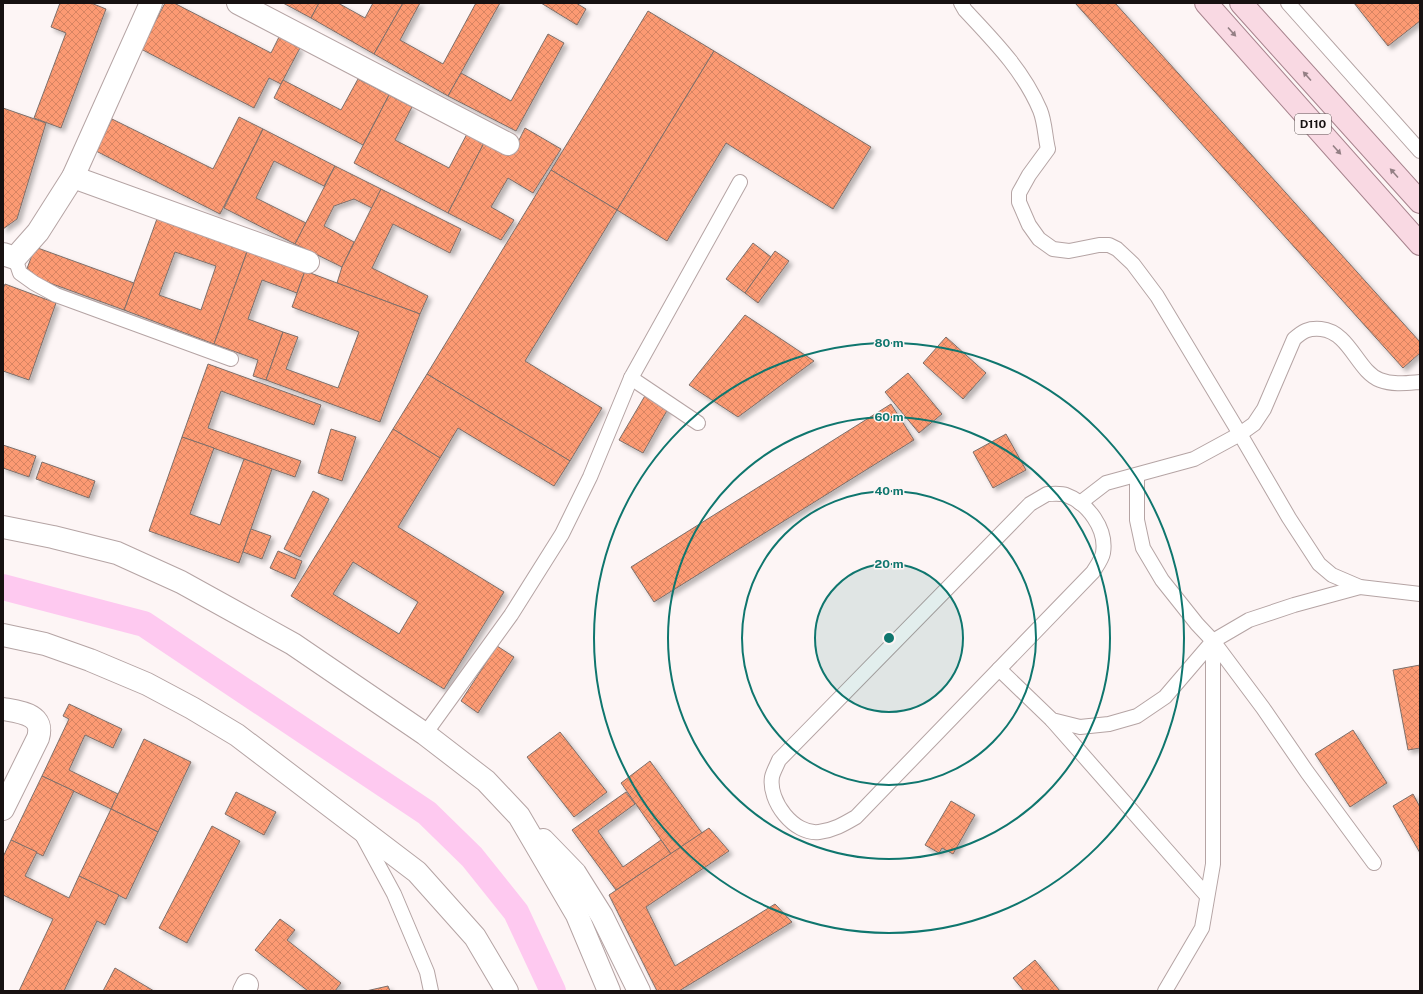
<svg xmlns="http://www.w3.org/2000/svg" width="1423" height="994" font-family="'Public Sans',sans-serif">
<defs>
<pattern id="building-cross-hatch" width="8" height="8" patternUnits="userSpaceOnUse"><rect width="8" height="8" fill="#fc9a73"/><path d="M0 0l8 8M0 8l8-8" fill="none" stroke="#d78462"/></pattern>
<filter id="shadow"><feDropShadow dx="3.5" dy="3.5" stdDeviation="2" flood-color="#0004"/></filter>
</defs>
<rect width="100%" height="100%" fill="#fdf5f5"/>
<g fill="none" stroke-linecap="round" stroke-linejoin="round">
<polyline stroke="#fec9f0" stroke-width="26" points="3,587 144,624 427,813 472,857 516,912 553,991"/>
</g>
<g fill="url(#building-cross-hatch)" stroke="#7d6f6a" fill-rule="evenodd" filter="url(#shadow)">
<polygon points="60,3 91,3 106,9 61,128 34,118 66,33 51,27"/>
<polygon points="165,3 174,3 271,53 279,37 300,48 281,84 269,78 254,108 141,49"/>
<polygon points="283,3 319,3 311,18"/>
<polygon points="319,3 338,3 365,18 373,3 403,3 374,54 311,18"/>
<polygon points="403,3 420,3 400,40 443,64 476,3 500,3 448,96 374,54"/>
<polygon points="541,3 576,3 586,9 577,25"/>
<polygon points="1075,3 1115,3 1420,342 1420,353 1403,368"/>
<polygon points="1354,3 1420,3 1420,21 1388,46"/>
<polygon points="648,11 714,51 617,210 551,170"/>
<polygon points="548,34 564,43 516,131 448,96 461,73 511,101"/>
<polygon points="714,51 871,147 833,209 726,143 667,241 617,210"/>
<polygon points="358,79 389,95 363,145 274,98 283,80 341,110"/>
<polygon points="389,95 412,107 395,140 449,168 468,132 485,141 448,213 354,163"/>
<polygon points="3,108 46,123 17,219 3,229"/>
<polygon points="239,117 263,129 220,214 96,151 112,119 213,169"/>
<polygon points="525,128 561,149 533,193 508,178 491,207 514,220 501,240 448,213 487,137 514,150"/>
<polygon points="263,129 335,166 324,186 274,161 256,198 306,223 295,244 224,208"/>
<polygon points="335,166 381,189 372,208 354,199 334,206 324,226 354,242 342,267 295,244"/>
<polygon points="551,170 617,210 525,361 602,408 570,461 427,374"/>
<polygon points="381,189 461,229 450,253 393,224 372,268 428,296 420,314 337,283 342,267"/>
<path d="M 158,216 L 248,249 L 214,344 L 124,310 ZM 175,252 L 216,266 L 201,310 L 159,295 Z"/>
<polygon points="753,243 771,257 745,293 726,279"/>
<polygon points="35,247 134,283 124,310 25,274"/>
<polygon points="248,249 305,271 297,293 262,280 248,319 283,332 266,380 253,376 258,360 214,344"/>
<polygon points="775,251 789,261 758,303 745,293"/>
<polygon points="305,271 420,314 380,422 266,380 283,332 298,337 286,369 338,388 359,332 292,307"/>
<polygon points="5,284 56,303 29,380 3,371 3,289"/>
<polygon points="745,315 814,361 738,417 689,385"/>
<polygon points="946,337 986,373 963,399 923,363"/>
<polygon points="208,364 321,405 314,425 221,391 208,428 301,461 295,477 182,437"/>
<polygon points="908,373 942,414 919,433 885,392"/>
<polygon points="427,374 570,461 554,486 458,428 440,458 393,429"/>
<polygon points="646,394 669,407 643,453 619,440"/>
<polygon points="891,404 914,440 654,602 631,567"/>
<polygon points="331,429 356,437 342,481 318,473"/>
<path d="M 393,429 L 440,458 L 398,527 L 504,592 L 444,689 L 291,596 ZM 353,562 L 418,602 L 399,634 L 333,594 Z"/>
<polygon points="1006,434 1026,470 993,488 973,452"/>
<polygon points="182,437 214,448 190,514 220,525 244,459 272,469 239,563 149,531"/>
<polygon points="3,445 36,456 29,477 3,468"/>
<polygon points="42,462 95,481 89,498 36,479"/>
<polygon points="313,491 329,499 300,557 284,549"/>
<polygon points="251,529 271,536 262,559 243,552"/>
<polygon points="278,551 302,561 295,579 270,568"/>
<polygon points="497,646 514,657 478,713 461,701"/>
<polygon points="1420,665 1420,748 1408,750 1393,670"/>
<polygon points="69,704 122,729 113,748 85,735 69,770 118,794 111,809 42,776 69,719 63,716"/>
<polygon points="1353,730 1387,783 1350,807 1315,754"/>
<polygon points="560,732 607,792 574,817 527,757"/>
<polygon points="144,739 191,762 158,832 111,809"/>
<polygon points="650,761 702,833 671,854 621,783"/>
<polygon points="42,776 74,791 43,856 11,840"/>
<polygon points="236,792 276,812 264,835 225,814"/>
<polygon points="626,792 635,804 598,831 623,867 661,840 671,854 616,890 572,830"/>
<polygon points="1413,794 1420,807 1420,853 1393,806"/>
<polygon points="951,801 975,815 953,854 942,848 939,853 925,845"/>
<polygon points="111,809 158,832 126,899 79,876"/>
<polygon points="212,826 240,841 187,943 159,928"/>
<polygon points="709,828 729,851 646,907 675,966 775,904 792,922 679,991 657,991 609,895"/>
<polygon points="11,840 37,852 25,876 69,898 79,876 119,895 105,925 97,921 64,991 19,991 53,919 3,895 3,857"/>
<polygon points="280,919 295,930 287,940 341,983 335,991 308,991 255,950"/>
<polygon points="1035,960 1060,991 1024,991 1013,978"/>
<polygon points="115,968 154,991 103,991"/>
<polygon points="388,986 390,991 366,991"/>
</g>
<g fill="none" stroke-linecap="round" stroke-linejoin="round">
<g stroke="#b5a4a4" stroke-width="16">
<g id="service">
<path d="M 961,3 L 965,10 C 994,41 1023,70 1040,110 C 1045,122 1045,137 1048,149 L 1029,175 L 1019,193 L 1019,202 L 1029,225 L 1039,239 L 1053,249 L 1069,251 L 1099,245 L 1109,245 L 1117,249 L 1133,264 L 1157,296 L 1240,434 L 1254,424 L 1264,409 L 1294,339 C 1303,331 1308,328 1321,329 C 1350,332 1357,371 1380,380 C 1393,385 1407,383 1420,382"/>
<polyline points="1288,3 1420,151"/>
<polyline points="15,258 20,273 34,283 56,295 231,359"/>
<polyline points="631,378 698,423"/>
<polyline points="1137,475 1137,520 1143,548 1162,580 1197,624 1213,641 1263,708 1307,772 1374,863"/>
<path d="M 1047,494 C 1053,494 1061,493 1066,495 C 1088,503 1107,529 1103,553 C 1102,559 1096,567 1093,572 L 856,817 C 844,824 834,830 819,832 C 794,835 768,801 772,777 C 773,772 777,765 779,760 L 1030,504 Z"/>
<polyline points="1080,503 1106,483 1194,459 1240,434 1289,518 1319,564 1332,575 1360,587 1420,594"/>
<polyline points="999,669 1052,720 1080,727 1109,724 1137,716 1165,697 1213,641 1249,620 1294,605 1360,587"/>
<polyline points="1052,720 1207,896"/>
<polyline points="425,734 511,615 562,534 590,477 631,378 740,182"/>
<polyline points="361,833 394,894 427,972 431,991"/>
<polyline points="1165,991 1202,928 1213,864 1213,641"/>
</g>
</g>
<g stroke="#b5a4a4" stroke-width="24">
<g id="minor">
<polyline points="238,3 508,144"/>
<polyline points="73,177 308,262"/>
<polyline points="3,254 15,258 38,232 73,177 151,3"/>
<polyline points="3,527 53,537 117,553 181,582 293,644 425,734 486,781 519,816 577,915 609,991"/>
<polyline points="3,635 45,644 90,660 147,684 192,708 237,735 417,872 475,937 507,991"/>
<path d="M 3,709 C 20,712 45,714 38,738 L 3,809"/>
<polyline points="543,840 575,873 602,916 639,991"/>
<polyline points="244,991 247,985"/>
</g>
</g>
<g stroke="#a7838d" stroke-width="24">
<g id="primary">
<polyline points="1206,3 1420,244"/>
<polyline points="1241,3 1420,202"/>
</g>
</g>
<use href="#service" stroke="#fff" stroke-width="14"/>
<use href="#minor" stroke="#fff" stroke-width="22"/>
<use href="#primary" stroke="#f9d9e3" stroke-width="22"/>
</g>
<defs><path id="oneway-solid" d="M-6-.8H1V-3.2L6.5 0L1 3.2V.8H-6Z"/></defs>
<g fill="#937f84">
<use href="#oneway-solid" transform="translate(1232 32) rotate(48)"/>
<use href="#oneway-solid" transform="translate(1307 76) rotate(-132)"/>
<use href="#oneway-solid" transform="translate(1337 150) rotate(48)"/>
<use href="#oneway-solid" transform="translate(1394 173) rotate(-132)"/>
</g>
<circle cx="889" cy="638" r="74" fill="#0f766e" fill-opacity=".12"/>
<g fill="none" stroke="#0f766e" stroke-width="2">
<circle cx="889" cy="638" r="74"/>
<circle cx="889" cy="638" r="147"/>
<circle cx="889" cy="638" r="221"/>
<circle cx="889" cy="638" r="295"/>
</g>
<g text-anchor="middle" stroke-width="3" stroke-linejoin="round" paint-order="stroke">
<rect fill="#fdf5f5" stroke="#5c5555" stroke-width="1" x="1295" y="114" width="36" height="20" rx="3"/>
<g font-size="12" font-weight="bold" fill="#171111">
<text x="1313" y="128">D110</text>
</g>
</g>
<circle cx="889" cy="638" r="6" fill="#0f766e" stroke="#fdf5f5" stroke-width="2"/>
<g font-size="12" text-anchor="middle" font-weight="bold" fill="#0f766e" stroke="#fdf5f5" stroke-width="3" stroke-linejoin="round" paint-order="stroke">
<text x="889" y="347">80 m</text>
<text x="889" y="421">60 m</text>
<text x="889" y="495">40 m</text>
<text x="889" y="568">20 m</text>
</g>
<rect width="1423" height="994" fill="none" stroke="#171111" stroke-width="8"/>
</svg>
